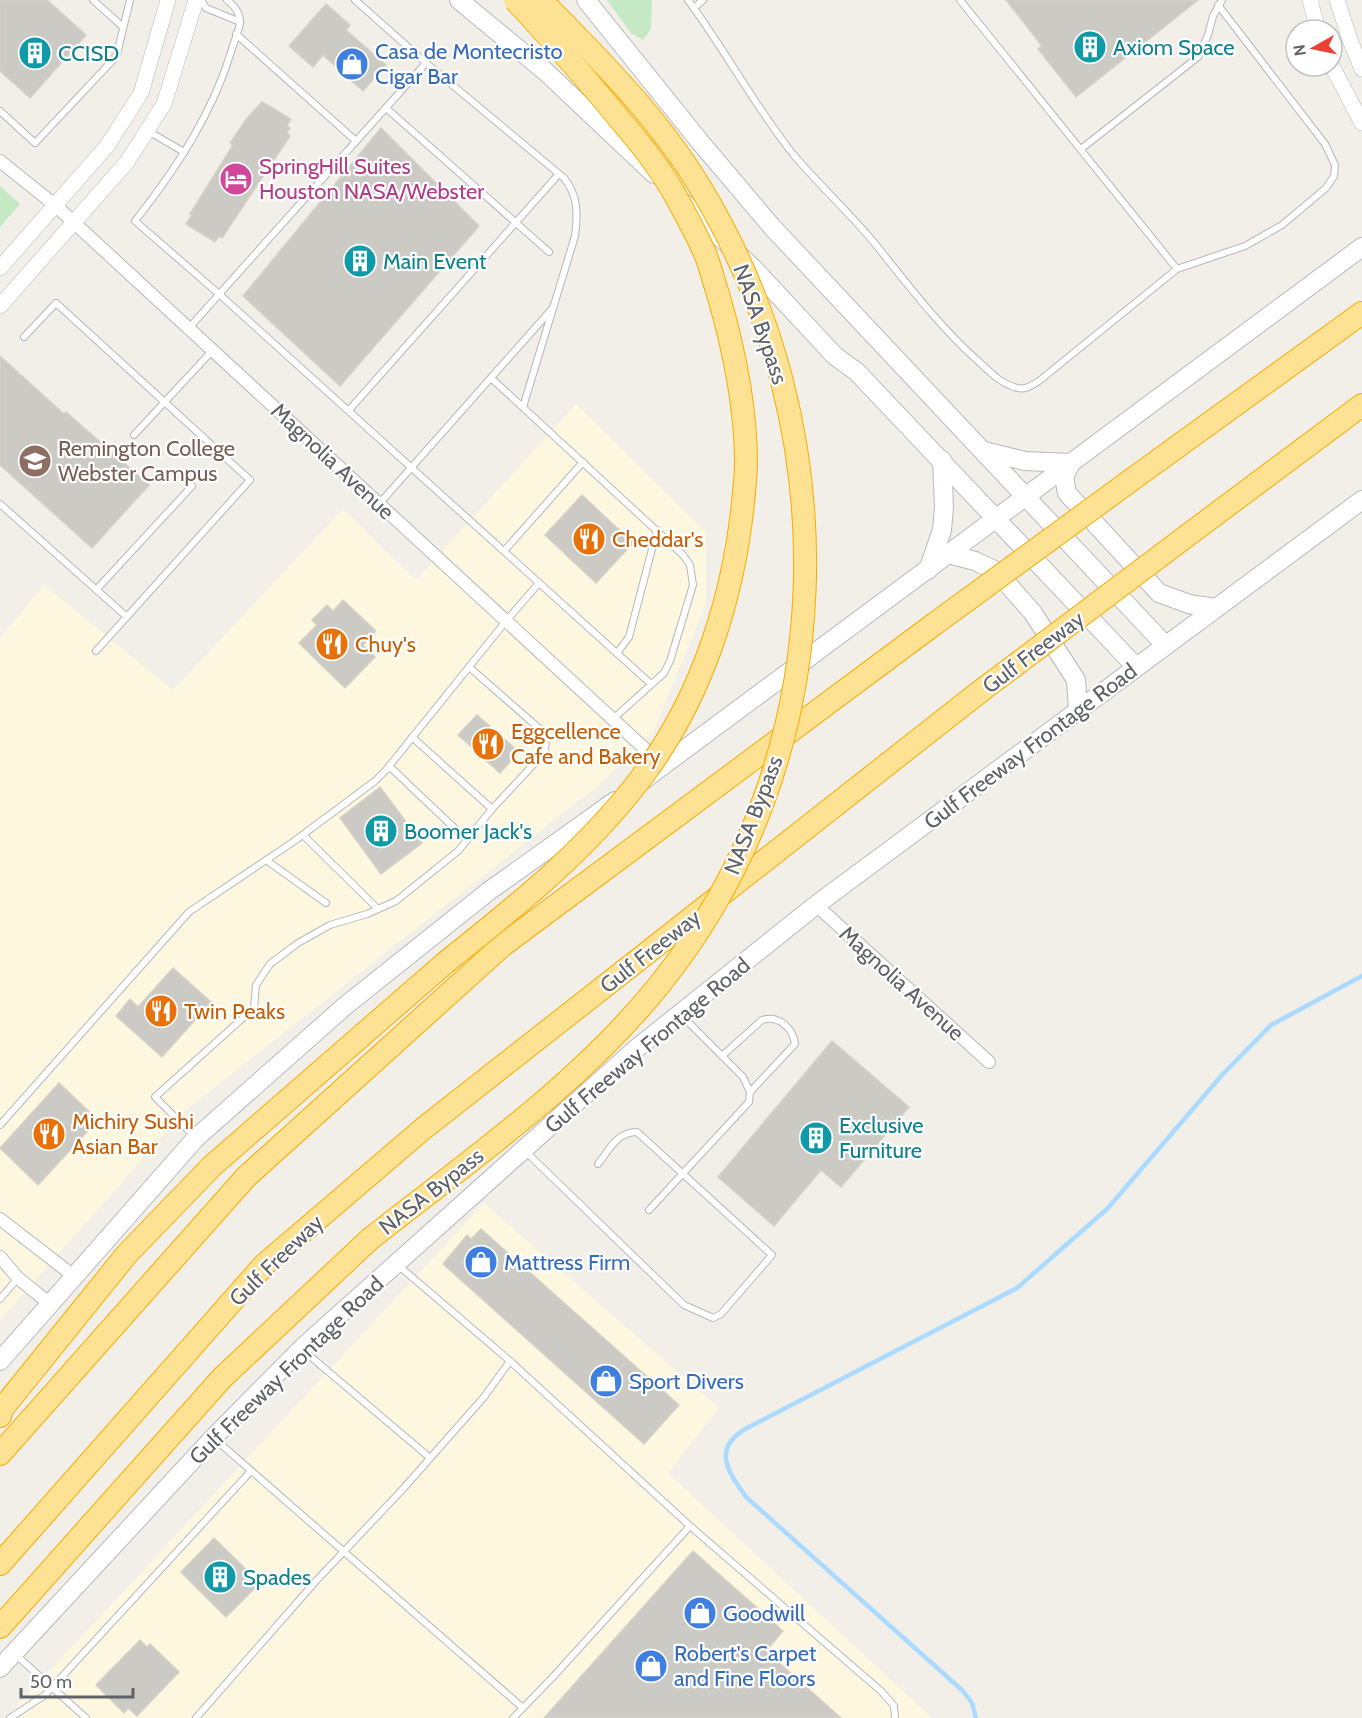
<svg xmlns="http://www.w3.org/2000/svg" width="1362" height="1718" font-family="Cabin,sans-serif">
<rect width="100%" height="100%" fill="#f1efe8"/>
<g fill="#fef7e0">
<polygon points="576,404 706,532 706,604 653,732 601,783 186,1110 0,1320 0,638 44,585 173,690 343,509 416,580"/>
<polygon points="484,1203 719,1408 668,1473 932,1718 6,1718"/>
</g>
<g fill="#c5e8c5">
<polygon points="607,0 652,0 651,29 643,40 631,33"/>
<polygon points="0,186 20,204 0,227"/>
</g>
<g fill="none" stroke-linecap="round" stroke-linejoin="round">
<path stroke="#aadaff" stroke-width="4.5" d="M 976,1718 L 972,1703 L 963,1691 L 746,1497 C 728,1472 711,1448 747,1428 L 1017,1288 L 1107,1209 L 1222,1075 L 1271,1025 L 1362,976"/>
</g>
<g fill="#cccac5" stroke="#d6d1c6" stroke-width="1.5">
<polygon points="0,0 47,0 86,35 30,98 0,71"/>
<polygon points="1006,0 1198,0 1076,97 1038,49 1042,46"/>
<polygon points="326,4 350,25 346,30 386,65 363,91 323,55 313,67 289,46"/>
<polygon points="262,102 291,119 287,126 290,128 287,133 290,136 222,238 219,236 215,242 186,224 192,215 190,214 233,145 230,143 247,118"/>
<polygon points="381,128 479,226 340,386 243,296"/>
<polygon points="0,356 64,414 66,412 149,485 92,548 0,465"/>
<polygon points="582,495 633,543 596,583 545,535"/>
<polygon points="343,600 376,631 363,645 375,657 345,688 299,643 317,625 312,620 327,605 333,611"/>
<polygon points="477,715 519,752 500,773 458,735"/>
<polygon points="380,787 422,843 381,874 340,818"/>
<polygon points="173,968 211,1002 162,1057 116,1016 130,999 138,1007"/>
<polygon points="832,1041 909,1107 841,1187 821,1170 774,1226 718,1177"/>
<polygon points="59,1083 98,1120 38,1185 0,1148"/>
<polygon points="481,1229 679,1405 644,1444 443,1264 467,1235 471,1239"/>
<polygon points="214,1538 260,1583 226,1617 181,1572"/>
<polygon points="693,1551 783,1631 766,1651 841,1718 544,1718"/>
<polygon points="140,1640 147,1647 150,1644 179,1672 137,1716 128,1708 124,1713 96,1685"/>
</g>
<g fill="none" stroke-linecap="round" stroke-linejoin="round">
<g stroke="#b5b8bc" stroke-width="8">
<g id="service">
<polyline points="93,0 123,27"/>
<polyline points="201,0 206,8 240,22"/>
<path d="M 227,0 C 234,5 240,13 240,23 C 239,31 234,41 232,49 C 213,113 176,169 135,221 L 219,294 L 651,684"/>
<polyline points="355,0 426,63"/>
<path d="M 688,0 C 725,50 754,105 793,154 C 819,185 850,213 876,245 C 908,285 939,326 978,361 C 989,371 1000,383 1014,387 C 1024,391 1031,386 1039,381 L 1177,269 L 1245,246 L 1282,225 L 1326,188 L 1334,176 L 1335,165 L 1325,144 L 1218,5"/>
<polyline points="960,0 1177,269"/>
<polyline points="694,8 703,0"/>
<polyline points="236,34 356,141"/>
<polyline points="386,108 549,252"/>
<polyline points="0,111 35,143 113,60 117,54 130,0"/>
<polyline points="148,131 184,152"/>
<polyline points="1081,149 1198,57 1208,35 1213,16 1222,0"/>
<path d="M 189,328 L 426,63 L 564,178 C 578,195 578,214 575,236 L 523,407"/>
<polyline points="24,337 56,303 250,480 96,651"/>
<polyline points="491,378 683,555 690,565 693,585 670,661 664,673 613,719"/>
<polyline points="349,410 559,174"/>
<polyline points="134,435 213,350"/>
<polyline points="0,504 127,617"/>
<polyline points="379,504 552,309"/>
<polyline points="504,551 583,462"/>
<polyline points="96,590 192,486"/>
<polyline points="617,653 629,637 657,530"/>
<polyline points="412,737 492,809 545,752 546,737 541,730 469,667"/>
<polyline points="389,766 467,840"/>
<polyline points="303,835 378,909"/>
<polyline points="266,860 326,903"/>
<path d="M 722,1056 L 762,1020 C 779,1015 793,1028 795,1044 L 750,1092"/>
<polyline points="0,1125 189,912 293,842 375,781 386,770 506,621 539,583"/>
<polyline points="194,1136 155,1097 254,1008 256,985 270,964 298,943 330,925 367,914 396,901 458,851 492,809"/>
<path d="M 524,1150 L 684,1305 L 713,1318 L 721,1314 L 772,1255 L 637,1132 C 617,1132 609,1150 598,1164"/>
<polyline points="649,1210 749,1102 750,1092 743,1077 682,1016"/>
<polyline points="399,1266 510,1361 690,1526 881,1691 894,1706 895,1718"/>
<polyline points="0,1299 18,1278"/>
<polyline points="304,1351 429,1457"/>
<polyline points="216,1440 523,1708"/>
<polyline points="16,1655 86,1718"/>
<polyline points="10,1718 45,1695 251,1471"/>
<polyline points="196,1718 315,1582 402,1490 484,1397 510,1361"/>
<polyline points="513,1718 552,1678 690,1526"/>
</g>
</g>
<g stroke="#b5b8bc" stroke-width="14">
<g id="minor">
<polyline points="0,161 56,206 658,761"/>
<polyline points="816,905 989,1062"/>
<polyline points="0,1219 75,1277"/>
<polyline points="0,1257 18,1278 50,1304"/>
</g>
</g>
<g stroke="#b5b8bc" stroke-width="16">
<g id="tertiary">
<polyline points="1310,0 1318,30"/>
<polyline points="1337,0 1350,40 1362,69"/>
<polyline points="1332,66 1362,123"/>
<polyline points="0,268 107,146 141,93 168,0"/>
<polyline points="0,306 127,162 164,104 196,0"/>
</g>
</g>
<g stroke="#b6babf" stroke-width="20">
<g id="secondary">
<polyline points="459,0 546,72 654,174"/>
<polyline points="586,0 701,143 772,227 1165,645"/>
<polyline points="683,202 754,269 835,356 857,372 1136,667"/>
<polyline points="984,451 1025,461 1071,463"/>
<polyline points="1071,463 1064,477 1067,493 1159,593 1189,604 1216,608"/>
<polyline points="948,554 975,561 996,571 1033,613 1076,680 1078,710"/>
<polyline points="928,570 942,530 944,507 942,460"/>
<polyline points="642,781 1362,247"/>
<polyline points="0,1361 196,1138 345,1006 489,891 615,801"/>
<polyline points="0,1668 213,1438 302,1348 637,1048 816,905 1362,500"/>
</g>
</g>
<g stroke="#f9ab00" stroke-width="24">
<g id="motorway">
<polyline points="1134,478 1362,313"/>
<polyline points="1188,535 1362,405"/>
<polyline points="0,1416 2,1409 127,1254 212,1166 445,963"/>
<polyline points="0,1454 246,1177 503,945 933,625"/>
<polyline points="0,1564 265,1264 424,1128 982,690"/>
<polyline points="0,1627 222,1378 370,1239"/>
</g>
</g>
<use href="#service" stroke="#fff" stroke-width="6"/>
<use href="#minor" stroke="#fff" stroke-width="12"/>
<use href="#tertiary" stroke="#fff" stroke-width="15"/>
<use href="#secondary" stroke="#fff" stroke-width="18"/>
<use href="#motorway" stroke="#fde293" stroke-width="22"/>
<g stroke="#f9ab00" stroke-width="24" stroke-linecap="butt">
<g id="motorway-bridge">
<polyline points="933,625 1134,478"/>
<polyline points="982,690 1188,535"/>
<path d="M 445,963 C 518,905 592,846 647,770 C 703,693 733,598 743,503 C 744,490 746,476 746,463 C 746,406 734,349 718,294 C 713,280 710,264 704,251 C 695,232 685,213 675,195 C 660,168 641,144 621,121 C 587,79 552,40 515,0"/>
<path d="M 370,1239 C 470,1160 579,1085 660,984 C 843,757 849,432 700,187 C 657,116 598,58 541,0"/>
</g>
</g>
<use href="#motorway-bridge" stroke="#fde293" stroke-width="22"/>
</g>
<defs>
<g id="building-disc" transform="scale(1.725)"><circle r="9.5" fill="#0f9aa8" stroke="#fff"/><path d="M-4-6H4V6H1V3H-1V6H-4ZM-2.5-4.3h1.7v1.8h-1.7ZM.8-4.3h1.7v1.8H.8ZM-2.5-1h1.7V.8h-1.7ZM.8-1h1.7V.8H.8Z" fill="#fff"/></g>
<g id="shop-disc" transform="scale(1.725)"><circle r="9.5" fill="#3f7fe0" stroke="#fff"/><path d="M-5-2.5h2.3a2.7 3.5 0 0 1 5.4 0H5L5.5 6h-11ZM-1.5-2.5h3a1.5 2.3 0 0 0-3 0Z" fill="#fff"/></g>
<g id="hotel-disc" transform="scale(1.725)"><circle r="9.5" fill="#d1479c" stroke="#fff"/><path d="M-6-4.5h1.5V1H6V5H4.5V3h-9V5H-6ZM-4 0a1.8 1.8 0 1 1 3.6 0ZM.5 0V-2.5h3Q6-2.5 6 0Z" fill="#fff"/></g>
<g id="university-disc" transform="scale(1.725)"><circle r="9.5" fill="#8d6e63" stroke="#fff"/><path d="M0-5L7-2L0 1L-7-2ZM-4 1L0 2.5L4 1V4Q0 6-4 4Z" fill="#fff"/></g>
<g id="restaurant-disc" transform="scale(1.725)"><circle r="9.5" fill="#e8710a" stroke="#fff"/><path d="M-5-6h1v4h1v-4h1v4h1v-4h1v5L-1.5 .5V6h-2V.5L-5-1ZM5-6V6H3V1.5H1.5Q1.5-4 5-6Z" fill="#fff"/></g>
</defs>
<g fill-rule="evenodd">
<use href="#building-disc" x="1090" y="47"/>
<use href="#building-disc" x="35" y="53"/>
<use href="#shop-disc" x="352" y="64"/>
<use href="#hotel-disc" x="236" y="179"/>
<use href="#building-disc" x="360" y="261"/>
<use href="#university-disc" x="35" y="461"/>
<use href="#restaurant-disc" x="589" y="539"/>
<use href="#restaurant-disc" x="332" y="644"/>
<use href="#restaurant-disc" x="488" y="744"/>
<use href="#building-disc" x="381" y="831"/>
<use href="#restaurant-disc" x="161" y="1011"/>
<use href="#restaurant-disc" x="49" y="1134"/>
<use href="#building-disc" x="816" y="1138"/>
<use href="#shop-disc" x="481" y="1262"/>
<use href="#shop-disc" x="606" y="1381"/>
<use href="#building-disc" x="220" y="1577"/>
<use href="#shop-disc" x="700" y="1613"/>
<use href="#shop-disc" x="651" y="1666"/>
</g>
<g text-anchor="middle" stroke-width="4.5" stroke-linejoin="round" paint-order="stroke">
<g font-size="22" fill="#0d838f" stroke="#fff" text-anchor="start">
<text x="1113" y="55">Axiom Space</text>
<text x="58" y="61">CCISD</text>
<text x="383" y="269">Main Event</text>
<text x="404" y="839">Boomer Jack's</text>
<text x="839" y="1133">Exclusive<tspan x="839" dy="25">Furniture</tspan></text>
<text x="243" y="1585">Spades</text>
</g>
<g font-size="22" fill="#366cbe" stroke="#fff" text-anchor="start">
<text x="375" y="59">Casa de Montecristo<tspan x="375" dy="25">Cigar Bar</tspan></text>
<text x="504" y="1270">Mattress Firm</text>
<text x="629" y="1389">Sport Divers</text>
<text x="723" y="1621">Goodwill</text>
<text x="674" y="1661">Robert's Carpet<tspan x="674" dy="25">and Fine Floors</tspan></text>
</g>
<g font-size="22" fill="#b23c85" stroke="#fff" text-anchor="start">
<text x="259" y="174">SpringHill Suites<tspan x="259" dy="25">Houston NASA/Webster</tspan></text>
</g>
<g font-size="22" fill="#5f6368" stroke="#fff">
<text transform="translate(761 324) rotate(71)" y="8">NASA Bypass</text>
<text transform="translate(333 461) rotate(43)" y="8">Magnolia Avenue</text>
<text transform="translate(1033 652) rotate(-37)" y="8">Gulf Freeway</text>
<text transform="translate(1030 746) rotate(-37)" y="8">Gulf Freeway Frontage Road</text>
<text transform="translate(753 815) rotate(-69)" y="8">NASA Bypass</text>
<text transform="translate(650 951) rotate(-38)" y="8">Gulf Freeway</text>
<text transform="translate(902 983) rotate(42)" y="8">Magnolia Avenue</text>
<text transform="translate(647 1045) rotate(-40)" y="8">Gulf Freeway Frontage Road</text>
<text transform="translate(431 1191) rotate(-38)" y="8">NASA Bypass</text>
<text transform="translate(276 1260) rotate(-44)" y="8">Gulf Freeway</text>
<text transform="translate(286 1370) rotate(-44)" y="8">Gulf Freeway Frontage Road</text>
</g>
<g font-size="22" fill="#785e54" stroke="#fff" text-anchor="start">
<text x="58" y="456">Remington College<tspan x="58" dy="25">Webster Campus</tspan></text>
</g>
<g font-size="22" fill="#c56008" stroke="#fff" text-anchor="start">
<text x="612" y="547">Cheddar's</text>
<text x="355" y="652">Chuy's</text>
<text x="511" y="739">Eggcellence<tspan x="511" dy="25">Cafe and Bakery</tspan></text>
<text x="184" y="1019">Twin Peaks</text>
<text x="72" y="1129">Michiry Sushi<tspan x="72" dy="25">Asian Bar</tspan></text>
</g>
</g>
<g transform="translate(1314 48) rotate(261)"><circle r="28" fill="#ffffff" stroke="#bfc1c3" stroke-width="1.5"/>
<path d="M0-4.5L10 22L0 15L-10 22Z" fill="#ea4335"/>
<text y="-9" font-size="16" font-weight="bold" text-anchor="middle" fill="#5f6368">N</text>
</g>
<path d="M21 1688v9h112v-9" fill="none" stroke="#5f6368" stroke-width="3"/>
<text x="30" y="1688" font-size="18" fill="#5f6368" stroke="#ffffff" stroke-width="4.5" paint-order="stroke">50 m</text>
</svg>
